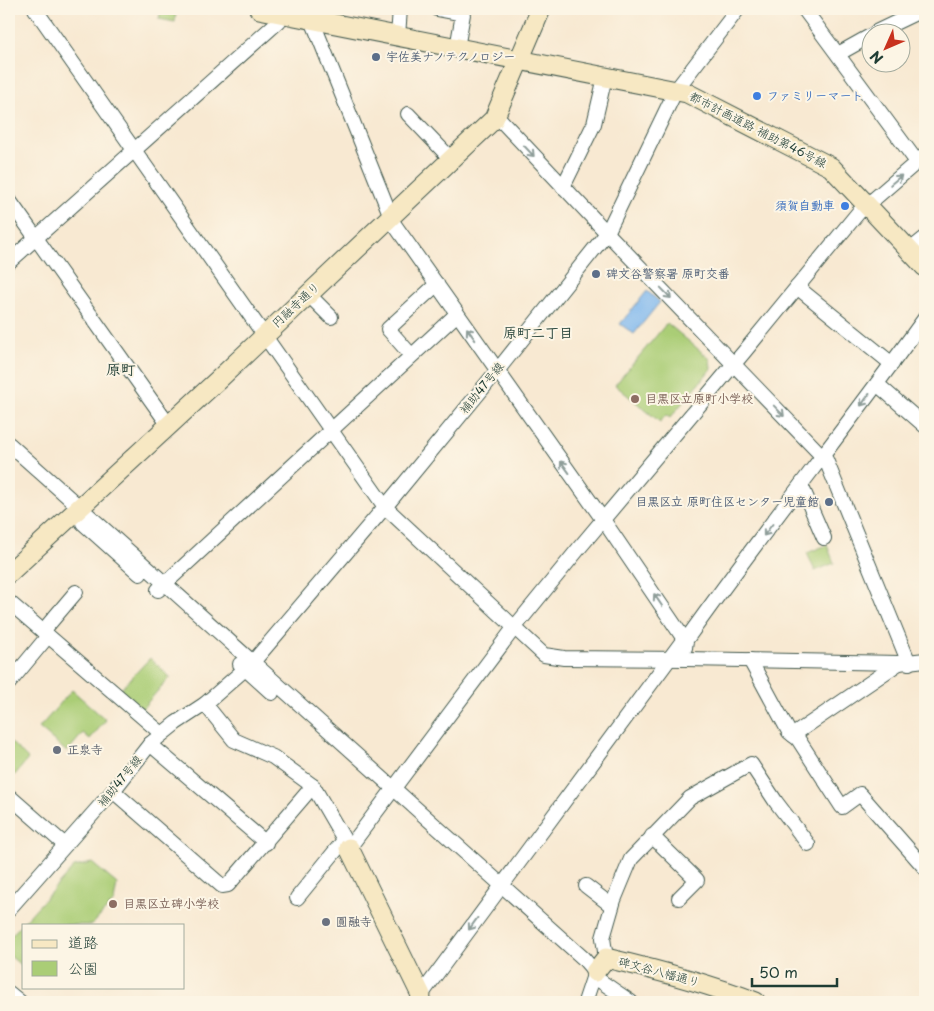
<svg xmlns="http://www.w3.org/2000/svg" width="934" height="1011" font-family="'Playpen Sans','Klee One',sans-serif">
<rect width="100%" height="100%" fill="#fcf5e5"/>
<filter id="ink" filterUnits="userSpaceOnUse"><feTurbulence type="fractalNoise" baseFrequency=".02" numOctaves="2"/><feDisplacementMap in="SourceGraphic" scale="10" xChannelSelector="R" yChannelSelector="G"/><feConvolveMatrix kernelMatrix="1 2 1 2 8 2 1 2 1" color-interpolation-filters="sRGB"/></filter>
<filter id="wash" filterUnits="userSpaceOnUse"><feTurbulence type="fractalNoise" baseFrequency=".0096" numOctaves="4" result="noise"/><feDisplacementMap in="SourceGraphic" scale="20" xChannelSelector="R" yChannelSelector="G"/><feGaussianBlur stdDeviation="1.12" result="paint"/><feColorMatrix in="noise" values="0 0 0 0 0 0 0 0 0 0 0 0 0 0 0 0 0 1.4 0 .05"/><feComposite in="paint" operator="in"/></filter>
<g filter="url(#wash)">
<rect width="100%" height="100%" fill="#f8e9d2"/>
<g fill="#aacd76" stroke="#648555">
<polygon points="161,9 176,12 175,22 159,19"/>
<polygon points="667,323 710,359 711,369 670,418 666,415 660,422 615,385"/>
<polygon points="827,545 834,563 815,571 807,553"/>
<polygon points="150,658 170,677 140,711 118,692"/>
<polygon points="72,690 106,720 90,739 83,733 67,752 39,728"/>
<polygon points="9,740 28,759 9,782"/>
<polygon points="92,863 117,884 114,901 92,925 24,925 24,968 9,955 9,938 74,867"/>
</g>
<polygon fill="#7eb7ef" stroke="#4e7a92" points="647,291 660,302 634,334 620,324"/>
</g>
<g filter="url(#ink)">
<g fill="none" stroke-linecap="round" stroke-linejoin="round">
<g stroke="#40574c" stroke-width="16">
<g id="street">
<polyline points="35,9 385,507 544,655 564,658 686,659 899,663 925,660"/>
<polyline points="437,9 463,14 457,48"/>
<polyline points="804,9 917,162"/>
<polyline points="312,20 394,224 606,524 684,639 686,640"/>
<polyline points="876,32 924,9"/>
<polyline points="398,36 400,9"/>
<polyline points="838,54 872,35"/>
<polyline points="408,114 452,160"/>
<polyline points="496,115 607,233 826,460 909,663"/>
<polyline points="563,187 594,124 605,77"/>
<polyline points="9,200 168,424"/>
<polyline points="909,251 925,238"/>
<polyline points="9,262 279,21 283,9"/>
<polyline points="797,287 892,364"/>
<polyline points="308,294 331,317"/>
<polyline points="411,355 388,329 437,284"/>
<polyline points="877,384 925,426"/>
<polyline points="9,444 583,958 595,972"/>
<polyline points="801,485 824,538"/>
<polyline points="83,523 140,574"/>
<polyline points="158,590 457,314"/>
<polyline points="9,602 162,734"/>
<polyline points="43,631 76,592"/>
<path d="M 685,648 L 686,640 C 763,531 847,427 925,318"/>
<polyline points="750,660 789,732 798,739 842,807 860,794 925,868"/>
<polyline points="240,664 272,693"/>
<polyline points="9,683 48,636"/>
<polyline points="205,704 234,740 273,757 313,786 349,848 514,628 580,547 744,352 858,213 925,155"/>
<polyline points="793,735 899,663"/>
<polyline points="150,744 266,843"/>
<polyline points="113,791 222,886 228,885 313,786"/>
<polyline points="9,796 65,845"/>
<polyline points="652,836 697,880 679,898"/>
<polyline points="586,886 612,906"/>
<polyline points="297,898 341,844 345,842"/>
<polyline points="9,909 113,791 150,744 176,723 205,704 253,662 390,501 497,371 607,233 676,90 738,9"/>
<polyline points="606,958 603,938 614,900 631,859 690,798 751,764 776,802 808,844"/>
<polyline points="593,976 631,1002"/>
<polyline points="9,993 20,1002"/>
<polyline points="421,995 684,639"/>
<polyline points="585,1002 595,972"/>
</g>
</g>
<g stroke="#40574c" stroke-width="21">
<g id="secondary">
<polyline points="259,9 687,93 831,167 925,267"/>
<polyline points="9,573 218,380 494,119 541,9"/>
<polyline points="349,848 421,995 420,1002"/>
<path d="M 595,972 L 606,958 C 657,970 707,983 756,1002"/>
</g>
</g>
<use href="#street" stroke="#fff" stroke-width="14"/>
<use href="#secondary" stroke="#f7e8c3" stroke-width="19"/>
</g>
<defs><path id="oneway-shaft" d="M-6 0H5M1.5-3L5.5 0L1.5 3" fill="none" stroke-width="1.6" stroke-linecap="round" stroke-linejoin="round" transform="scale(1.25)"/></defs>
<g stroke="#8f9e9a">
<use href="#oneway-shaft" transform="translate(529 151) rotate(47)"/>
<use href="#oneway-shaft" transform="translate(896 180) rotate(-40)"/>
<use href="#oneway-shaft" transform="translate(666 293) rotate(46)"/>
<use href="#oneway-shaft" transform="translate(471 334) rotate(-125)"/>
<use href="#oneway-shaft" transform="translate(865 400) rotate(126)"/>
<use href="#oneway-shaft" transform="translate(779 411) rotate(46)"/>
<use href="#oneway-shaft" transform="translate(565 467) rotate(-126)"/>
<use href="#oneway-shaft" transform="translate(768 530) rotate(127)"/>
<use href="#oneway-shaft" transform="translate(658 600) rotate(-124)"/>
<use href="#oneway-shaft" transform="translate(473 924) rotate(126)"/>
</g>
</g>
<g fill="#5c6f8a" stroke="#fcf5e5" stroke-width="2">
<circle cx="376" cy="57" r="5"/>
<circle cx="596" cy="274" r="5"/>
<circle cx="829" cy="502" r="5"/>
</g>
<g fill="#3f7fe0" stroke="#fcf5e5" stroke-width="2">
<circle cx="757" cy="96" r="5"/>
<circle cx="845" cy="206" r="5"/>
</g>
<g fill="#8d6e63" stroke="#fcf5e5" stroke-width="2">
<circle cx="635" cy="399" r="5"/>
<circle cx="113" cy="904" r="5"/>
</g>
<g fill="#6b7280" stroke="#fcf5e5" stroke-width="2">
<circle cx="57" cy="750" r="5"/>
<circle cx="326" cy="922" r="5"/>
</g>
<g text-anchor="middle" stroke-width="4" stroke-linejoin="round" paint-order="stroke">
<g font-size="12" font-weight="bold" fill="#4e5e75" stroke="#fcf5e5" text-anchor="start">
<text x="386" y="61">宇佐美ナノテクノロジー</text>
<text x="606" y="278">碑文谷警察署 原町交番</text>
<text x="819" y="506" text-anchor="end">目黒区立 原町住区センター児童館</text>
</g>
<g font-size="12" font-weight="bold" fill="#366cbe" stroke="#fcf5e5" text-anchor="start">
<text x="767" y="100">ファミリーマート</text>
<text x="835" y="210" text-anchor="end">須賀自動車</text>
</g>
<g font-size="12" fill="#1f3d34" stroke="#fcf5e5">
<text transform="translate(758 130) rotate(27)" y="4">都市計画道路 補助第46号線</text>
<text transform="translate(296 305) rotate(-43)" y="4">円融寺通り</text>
<text transform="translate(482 388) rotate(-51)" y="4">補助47号線</text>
<text transform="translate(120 781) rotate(-51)" y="4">補助47号線</text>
<text transform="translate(659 972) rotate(15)" y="4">碑文谷八幡通り</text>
</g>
<g font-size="12" font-weight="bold" fill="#785e54" stroke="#fcf5e5" text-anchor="start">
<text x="645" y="403">目黒区立原町小学校</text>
<text x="123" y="908">目黒区立碑小学校</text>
</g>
<g font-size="12" font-weight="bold" fill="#5b616d" stroke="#fcf5e5" text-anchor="start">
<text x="67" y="754">正泉寺</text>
<text x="336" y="926">圓融寺</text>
</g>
<g font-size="14" font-weight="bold" fill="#1f3d34" stroke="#fcf5e5">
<text x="538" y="338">原町二丁目</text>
</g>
<g font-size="15" font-weight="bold" fill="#1f3d34" stroke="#fcf5e5">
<text x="121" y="375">原町</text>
</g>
</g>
<rect width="934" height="1011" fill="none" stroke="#fcf5e5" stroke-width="30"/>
<rect x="22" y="924" width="162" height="65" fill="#fcf5e5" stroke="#a4ab9e"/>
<rect x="32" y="940" width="25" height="8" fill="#f7e8c3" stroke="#a4ab9e"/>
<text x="68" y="948" font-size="15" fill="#1f3d34">道路</text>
<rect x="32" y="961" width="25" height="15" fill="#aacd76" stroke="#a4ab9e"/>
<text x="68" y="974" font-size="15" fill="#1f3d34">公園</text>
<g transform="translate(886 48) rotate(225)"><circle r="24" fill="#fcf5e5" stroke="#a4ab9e"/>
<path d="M0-4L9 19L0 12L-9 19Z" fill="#c8321e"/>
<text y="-8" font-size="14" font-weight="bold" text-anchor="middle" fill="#1f3d34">N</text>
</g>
<path d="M752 978v8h85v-8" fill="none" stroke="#1f3d34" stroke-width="2.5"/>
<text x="759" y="978" font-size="15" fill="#1f3d34" stroke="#fcf5e5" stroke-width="4" paint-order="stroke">50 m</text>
</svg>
